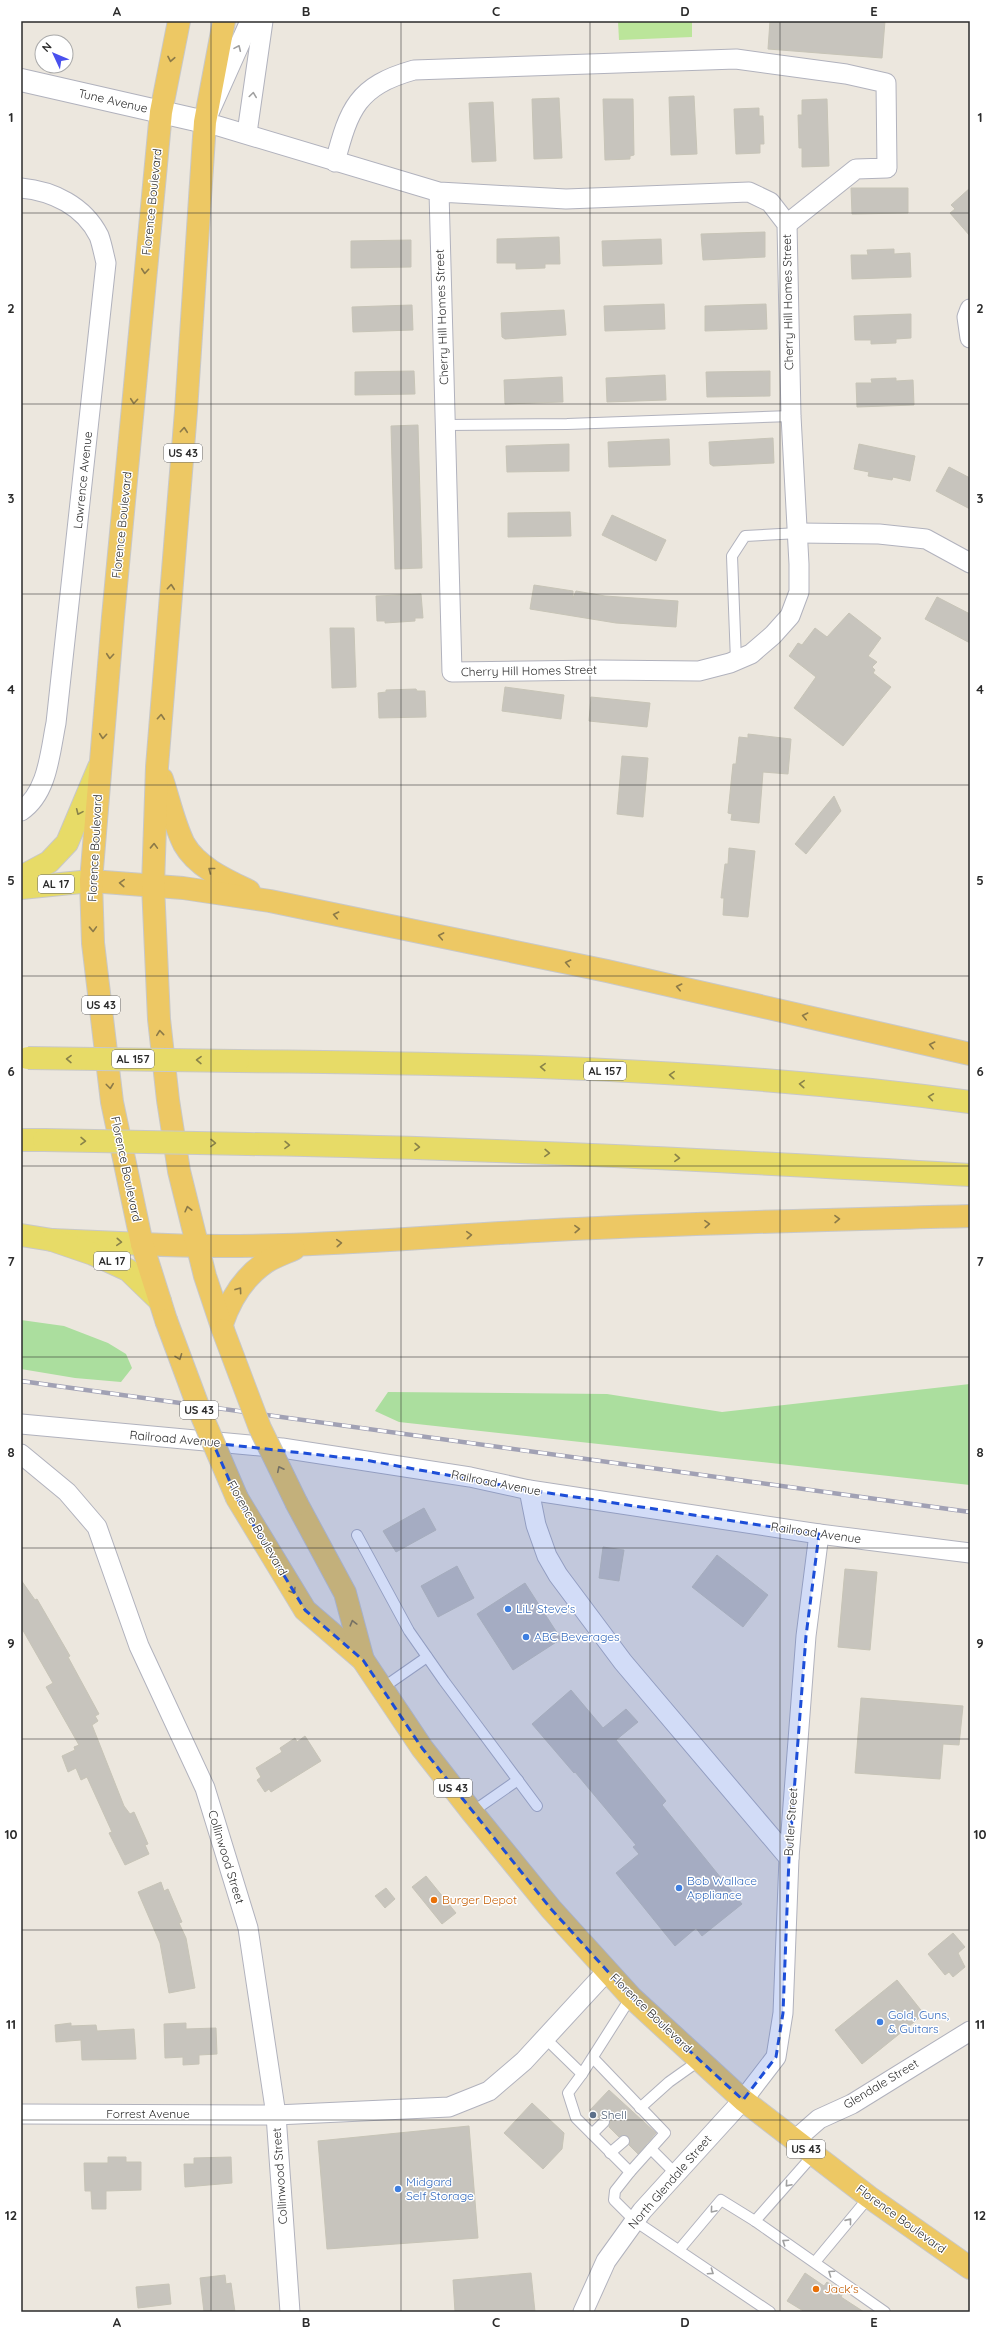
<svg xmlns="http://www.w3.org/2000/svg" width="991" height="2333" font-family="Quicksand,sans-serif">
<rect width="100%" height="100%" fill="#ece7de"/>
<g fill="#abde9e">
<polygon points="21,1320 64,1326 108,1343 126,1354 132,1368 121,1382 75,1378 21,1369"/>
<polygon points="970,1384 970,1485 399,1422 375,1411 388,1392 607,1394 722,1412"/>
</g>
<polygon fill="#bbe59a" points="618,21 692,21 692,37 619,40"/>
<g fill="#c7c4bd" stroke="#c7c4b7">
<polygon points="770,21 885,21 882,58 768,49"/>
<polygon points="694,96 697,154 671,155 669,97"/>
<polygon points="559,98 562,158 534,159 532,99"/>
<polygon points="603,99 633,99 634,155 630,156 630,159 605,160"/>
<polygon points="827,99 829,166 802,167 802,148 799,148 798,115 802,115 802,100"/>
<polygon points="493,102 496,161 472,162 469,103"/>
<polygon points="759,108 759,116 763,116 764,144 760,144 760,153 736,154 734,109"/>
<polygon points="851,188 908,188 908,213 852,214"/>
<polygon points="970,188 970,236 950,213 955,209 951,205"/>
<polygon points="765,232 765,257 703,260 701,234"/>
<polygon points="559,237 560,264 545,264 545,268 516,269 516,263 497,263 497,239"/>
<polygon points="661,239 662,264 603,266 602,241"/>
<polygon points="411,240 411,267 351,268 351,241"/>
<polygon points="894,249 894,254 910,253 911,277 852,279 851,255 868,255 867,250"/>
<polygon points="664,304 665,329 605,331 604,306"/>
<polygon points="766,304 767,329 705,331 705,306"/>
<polygon points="412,305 413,330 353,332 352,307"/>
<polygon points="564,310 566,335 505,339 502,337 501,313"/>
<polygon points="911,314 911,338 896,339 896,343 871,344 871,340 855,340 854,316"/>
<polygon points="414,371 415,394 355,395 355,372"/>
<polygon points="770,371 770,396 707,397 706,372"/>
<polygon points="665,375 666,400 607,402 606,378"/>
<polygon points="562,377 563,402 505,404 504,380"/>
<polygon points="896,378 896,381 913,380 914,405 857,407 856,383 872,383 871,379"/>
<polygon points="418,425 422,568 395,569 391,426"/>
<polygon points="773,438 774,463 713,466 710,464 709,442"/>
<polygon points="669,439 670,465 609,467 608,442"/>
<polygon points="569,444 569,471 507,472 506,446"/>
<polygon points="859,444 915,456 910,481 893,477 892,480 868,476 869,472 854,469"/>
<polygon points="949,467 970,478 970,509 936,491"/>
<polygon points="570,512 571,536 508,537 508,513"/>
<polygon points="612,515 666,540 656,561 602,535"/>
<polygon points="534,585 573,591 573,598 576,591 605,596 678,601 676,627 616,623 530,609"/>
<polygon points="421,594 423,618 415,618 415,621 385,623 385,621 377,621 376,596"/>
<polygon points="937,597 970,614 970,643 925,619"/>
<polygon points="849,613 881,638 868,656 877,662 872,667 875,670 873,673 891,687 843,746 794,708 816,677 789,656 798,643 802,645 815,628 827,637"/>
<polygon points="330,628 354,628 356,687 332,688"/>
<polygon points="505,687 564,695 561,719 502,711"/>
<polygon points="416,689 417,691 425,691 426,717 379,718 378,693 386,692 386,690"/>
<polygon points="591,697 650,703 647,727 589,721"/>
<polygon points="748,734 791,739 788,774 763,772 759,823 731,820 732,814 728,813 733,764 736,764 739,737 748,738"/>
<polygon points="622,756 648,758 643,817 617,814"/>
<polygon points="834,796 841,811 806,854 795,844"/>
<polygon points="729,848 755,851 748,917 723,915 724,898 721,898 725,864 728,864"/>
<polygon points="424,1508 436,1530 396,1552 383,1531"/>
<polygon points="603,1547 624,1550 619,1581 599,1578"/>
<polygon points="717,1555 768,1595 743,1627 692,1587"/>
<polygon points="457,1566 474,1598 438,1617 421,1586"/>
<polygon points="845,1569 877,1572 870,1650 838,1647"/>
<polygon points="21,1580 35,1600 37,1599 70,1656 68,1657 99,1714 95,1716 98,1721 92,1725 124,1806 130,1814 134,1812 148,1844 145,1845 149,1854 125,1865 109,1833 112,1832 87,1777 81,1780 76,1768 68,1772 62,1756 75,1750 74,1747 79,1745 46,1687 53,1683 21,1627"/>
<polygon points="525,1583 561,1639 513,1670 477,1614"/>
<polygon points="571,1690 603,1728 626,1709 638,1722 616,1740 666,1801 662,1805 742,1904 702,1936 696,1928 675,1946 616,1873 639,1854 633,1847 636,1845 575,1772 574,1773 532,1724"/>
<polygon points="861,1698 963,1706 959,1745 943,1744 940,1779 855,1773"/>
<polygon points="305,1736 321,1761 271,1792 269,1789 265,1792 257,1780 261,1777 256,1768 282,1752 280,1748 295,1738 297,1742"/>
<polygon points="426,1876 456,1913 442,1924 412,1887"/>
<polygon points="161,1882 164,1891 168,1889 182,1922 179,1923 186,1938 195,1988 169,1993 160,1943 138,1892"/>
<polygon points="386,1888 395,1899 385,1908 375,1896"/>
<polygon points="953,1933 965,1947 958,1953 965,1967 953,1977 949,1972 945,1975 928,1954"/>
<polygon points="897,1980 924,2014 862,2064 835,2030"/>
<polygon points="71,2023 71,2026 96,2025 97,2031 134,2029 136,2059 82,2060 81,2040 56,2042 55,2025"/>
<polygon points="186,2023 186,2029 216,2028 217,2054 199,2055 199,2064 183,2065 183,2057 165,2058 164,2024"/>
<polygon points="609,2090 656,2133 638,2154 629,2145 630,2140 629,2137 623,2135 619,2137 609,2127 610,2121 608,2117 603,2116 599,2118 590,2110"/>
<polygon points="532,2103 564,2133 562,2149 543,2169 504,2133"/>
<polygon points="469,2126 478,2238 327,2249 318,2141"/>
<polygon points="108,2157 126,2157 126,2162 141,2162 141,2190 106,2191 106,2209 92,2209 91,2191 85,2191 84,2163 108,2163"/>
<polygon points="231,2157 232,2183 185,2187 184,2164 194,2164 194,2158"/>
<polygon points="531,2273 535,2312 455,2312 453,2280"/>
<polygon points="805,2273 824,2286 827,2282 843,2293 841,2297 864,2312 805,2312 787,2301"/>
<polygon points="225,2275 226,2284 231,2283 235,2312 204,2312 200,2278"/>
<polygon points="169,2284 171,2304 138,2308 136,2287"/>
</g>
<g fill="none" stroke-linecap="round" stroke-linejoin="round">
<g stroke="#b1b2bd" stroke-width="12">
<g id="service">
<polyline points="445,425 567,424 791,416"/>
<polyline points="736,661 732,556 745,536 799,533"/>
<polyline points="357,1535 409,1631 444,1681 537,1806"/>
<polyline points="381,1689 427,1657"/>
<polyline points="472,1812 518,1780"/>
<polyline points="545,2038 582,2074 631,1997"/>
<polyline points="593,2058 665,2133 630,2172"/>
<polyline points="582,2074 568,2093 576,2118 630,2172 615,2191 614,2200 635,2221 770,2312"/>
<polyline points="640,2108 669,2082 700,2060"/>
<polyline points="592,2134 604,2122"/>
<polyline points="651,2149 676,2174"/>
<polyline points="610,2153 624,2141"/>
<polyline points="755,2221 814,2154"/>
<polyline points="679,2250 721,2200 755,2221 885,2312"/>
<polyline points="815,2262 869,2197"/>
</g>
</g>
<g stroke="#b1b2bd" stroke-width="21">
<g id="minor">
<polyline points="250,21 205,122 439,192 566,199 749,192 770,202 787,224 791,416 799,564 799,592 790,616 773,635 751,654 730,663 699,671 599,670 452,672 439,192"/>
<polyline points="247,133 263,21"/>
<path d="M 335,162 C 349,109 357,86 414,70 L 736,59 L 846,74 L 886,83 L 887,168 L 856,169 L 787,224"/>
<path d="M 21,188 C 53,191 84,206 99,236 C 102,244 104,255 106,263 L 56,723 C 50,752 48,793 21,811"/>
<polyline points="970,309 967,317 970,338"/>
<polyline points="799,533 879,534 926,539 970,563"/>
<polyline points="21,1424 282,1448 470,1477 529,1490 819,1534 970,1553"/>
<polyline points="21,1454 67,1492 97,1527 139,1646 205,1788 248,1928 276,2115 290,2312"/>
<polyline points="529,1490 536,1525 547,1556 558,1575 623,1662 789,1858"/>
<polyline points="21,2114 276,2115 449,2107 489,2091 524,2061 607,1971"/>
<polyline points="795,2140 819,2119 852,2104 970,2031"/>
<polyline points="583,2312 606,2261 642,2211 743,2100 776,2057 783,2013 789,1858 806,1636 819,1534"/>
</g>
</g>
<g stroke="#b1b2bd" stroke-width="24">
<polyline id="tertiary" points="21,80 205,122"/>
</g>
<g stroke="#c8c8c8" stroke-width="24">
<g id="primary">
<polyline points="21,877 49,862 67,843 99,767"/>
<polyline points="21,888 91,881"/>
<path d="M 238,1061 C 482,1063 728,1069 970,1102"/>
<polyline points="21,1140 44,1140"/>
<path d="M 248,1144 C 489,1148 729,1161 970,1175"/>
<polyline points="21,1235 52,1240 142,1244"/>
<polyline points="52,1240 93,1254 128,1270 160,1301"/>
</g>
</g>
<g stroke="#c8c8c8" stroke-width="24">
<g id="trunk">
<path d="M 162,779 C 169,800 174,824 184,844 C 197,867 226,880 249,891"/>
<polyline points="91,881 183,888 270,901 607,971 970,1054"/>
<path d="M 142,1244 C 274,1251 405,1238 537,1231 C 681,1223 826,1220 970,1216"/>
<polyline points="166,1320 142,1244 112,1102 93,943 91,881 113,617 161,112 179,21"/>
<path d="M 222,1324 C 230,1300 244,1277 266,1262 C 274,1257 285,1253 294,1249"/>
<polyline points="223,1330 205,1276 179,1171 168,1100 159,1019 153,885 157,767 186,411 205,122 224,21"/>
<polyline points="237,1498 305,1610 363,1660 422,1748 472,1812 551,1909 631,1997 743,2100 869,2197 970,2268"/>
<polyline points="297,1504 345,1593 363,1660"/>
</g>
</g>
<use href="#service" stroke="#fff" stroke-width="10"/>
<use href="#minor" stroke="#fff" stroke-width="19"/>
<use href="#tertiary" stroke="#fff" stroke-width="22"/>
<use href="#primary" stroke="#e7db67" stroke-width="22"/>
<use href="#trunk" stroke="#edc864" stroke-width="22"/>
<g stroke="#a1a1b4" stroke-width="4.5">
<polyline id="rail" points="21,1381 970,1512"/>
</g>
<use href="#rail" stroke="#fff" stroke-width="3" stroke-dasharray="9" stroke-linecap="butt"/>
<g stroke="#c8c8c8" stroke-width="24" stroke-linecap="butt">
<g id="primary-bridge">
<polyline points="28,1058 238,1061"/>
<polyline points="44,1140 248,1144"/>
</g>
</g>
<g stroke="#c8c8c8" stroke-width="24" stroke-linecap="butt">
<g id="trunk-bridge">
<polyline points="166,1320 201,1414 237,1498"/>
<polyline points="223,1330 260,1428 297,1504"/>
</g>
</g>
<use href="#primary-bridge" stroke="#e7db67" stroke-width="22"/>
<use href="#trunk-bridge" stroke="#edc864" stroke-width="22"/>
</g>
<defs><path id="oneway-chevron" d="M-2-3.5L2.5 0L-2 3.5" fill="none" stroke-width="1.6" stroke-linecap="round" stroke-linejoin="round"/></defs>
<g stroke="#a0a0a0">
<use href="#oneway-chevron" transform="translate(238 48) rotate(-66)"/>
<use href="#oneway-chevron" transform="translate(253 95) rotate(-82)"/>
<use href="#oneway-chevron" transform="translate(788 2184) rotate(131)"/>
<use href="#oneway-chevron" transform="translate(713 2210) rotate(130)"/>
<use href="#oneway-chevron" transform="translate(849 2221) rotate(-51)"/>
<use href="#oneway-chevron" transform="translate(785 2242) rotate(-146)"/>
<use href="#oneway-chevron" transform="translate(711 2272) rotate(34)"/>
<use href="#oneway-chevron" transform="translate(831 2273) rotate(-145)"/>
</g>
<g stroke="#8c7a48">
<use href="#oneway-chevron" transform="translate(171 59) rotate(101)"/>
<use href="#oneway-chevron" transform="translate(145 271) rotate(95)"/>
<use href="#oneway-chevron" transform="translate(134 401) rotate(95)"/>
<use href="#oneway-chevron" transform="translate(184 430) rotate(-85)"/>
<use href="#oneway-chevron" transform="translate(171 587) rotate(-85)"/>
<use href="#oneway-chevron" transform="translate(110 656) rotate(95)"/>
<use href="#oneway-chevron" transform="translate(161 717) rotate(-86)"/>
<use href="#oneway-chevron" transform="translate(103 736) rotate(95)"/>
<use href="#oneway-chevron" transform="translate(154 846) rotate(-88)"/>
<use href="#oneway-chevron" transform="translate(211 870) rotate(-142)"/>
<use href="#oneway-chevron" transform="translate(122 883) rotate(-176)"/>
<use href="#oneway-chevron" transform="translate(336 915) rotate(-168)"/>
<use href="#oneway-chevron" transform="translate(93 929) rotate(88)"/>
<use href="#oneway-chevron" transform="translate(441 936) rotate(-169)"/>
<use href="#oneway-chevron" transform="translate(568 963) rotate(-168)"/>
<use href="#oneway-chevron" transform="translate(679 987) rotate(-167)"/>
<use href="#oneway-chevron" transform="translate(805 1016) rotate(-167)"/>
<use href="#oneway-chevron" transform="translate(160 1033) rotate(-96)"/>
<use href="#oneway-chevron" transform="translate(932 1045) rotate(-167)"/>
<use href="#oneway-chevron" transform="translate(110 1086) rotate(83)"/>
<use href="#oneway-chevron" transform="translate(188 1209) rotate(-104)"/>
<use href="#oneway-chevron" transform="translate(837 1219) rotate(-1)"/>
<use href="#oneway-chevron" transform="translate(707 1224) rotate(-3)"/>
<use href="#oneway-chevron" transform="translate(577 1229) rotate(-2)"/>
<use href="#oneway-chevron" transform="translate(469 1235) rotate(-4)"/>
<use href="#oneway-chevron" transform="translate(339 1243) rotate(-4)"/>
<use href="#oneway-chevron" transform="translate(239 1290) rotate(-54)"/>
<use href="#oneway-chevron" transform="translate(179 1357) rotate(69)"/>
<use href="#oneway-chevron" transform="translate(280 1469) rotate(-116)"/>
<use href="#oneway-chevron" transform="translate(293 1591) rotate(59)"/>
<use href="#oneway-chevron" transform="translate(353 1623) rotate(-105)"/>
</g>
<g stroke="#898349">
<use href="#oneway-chevron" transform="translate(79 812) rotate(114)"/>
<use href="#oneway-chevron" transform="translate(69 1059) rotate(-179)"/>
<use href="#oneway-chevron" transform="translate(199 1060) rotate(-179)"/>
<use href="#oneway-chevron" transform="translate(543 1067) rotate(-177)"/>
<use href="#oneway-chevron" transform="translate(672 1075) rotate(-176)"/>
<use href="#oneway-chevron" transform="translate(802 1084) rotate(-176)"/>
<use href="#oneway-chevron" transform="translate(931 1097) rotate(-172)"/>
<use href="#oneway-chevron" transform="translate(83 1141) rotate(1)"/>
<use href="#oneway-chevron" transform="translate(213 1143) rotate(1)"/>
<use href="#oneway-chevron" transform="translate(287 1145) rotate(1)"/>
<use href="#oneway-chevron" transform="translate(417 1147) rotate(2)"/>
<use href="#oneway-chevron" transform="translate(547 1153) rotate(2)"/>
<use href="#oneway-chevron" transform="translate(677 1158) rotate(3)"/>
<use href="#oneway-chevron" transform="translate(119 1242) rotate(4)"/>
</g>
<path fill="#1d4ed8" fill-opacity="0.2" stroke="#1d4ed8" stroke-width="3" stroke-dasharray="8 5" stroke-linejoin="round" d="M 213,1443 L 365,1460 L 529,1490 L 819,1534 L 806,1636 L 789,1858 L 783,2013 L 776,2057 L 743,2100 L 631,1997 L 551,1909 L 422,1748 L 363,1660 L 305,1610 L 237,1498 Z"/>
<path fill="none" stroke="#2b2b2b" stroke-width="1" stroke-opacity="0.55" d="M 211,21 L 211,2312M 401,21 L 401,2312M 590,21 L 590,2312M 780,21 L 780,2312M 21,213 L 970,213M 21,404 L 970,404M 21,594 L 970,594M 21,785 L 970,785M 21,976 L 970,976M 21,1166 L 970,1166M 21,1357 L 970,1357M 21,1548 L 970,1548M 21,1739 L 970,1739M 21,1930 L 970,1930M 21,2120 L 970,2120"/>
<g fill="#3f7fe0" stroke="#fff" stroke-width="1.5">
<circle cx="508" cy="1609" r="4"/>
<circle cx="526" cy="1637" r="4"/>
<circle cx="679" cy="1888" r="4"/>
<circle cx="880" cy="2022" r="4"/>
<circle cx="398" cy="2189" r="4"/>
</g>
<g fill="#e8710a" stroke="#fff" stroke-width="1.5">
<circle cx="434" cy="1900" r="4"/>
<circle cx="816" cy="2289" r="4"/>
</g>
<circle fill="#5c6f8a" stroke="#fff" stroke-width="1.5" cx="593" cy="2115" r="4"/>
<g text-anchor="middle" stroke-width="3" stroke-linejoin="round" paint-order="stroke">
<g fill="#fff" stroke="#6b6b6b" stroke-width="1">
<rect x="164" y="444" width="38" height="18" rx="3"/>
<rect x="38" y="875" width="36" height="18" rx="3"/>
<rect x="82" y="996" width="38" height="18" rx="3"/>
<rect x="112" y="1050" width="42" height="18" rx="3"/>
<rect x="584" y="1062" width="42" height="18" rx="3"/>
<rect x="94" y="1252" width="36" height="18" rx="3"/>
<rect x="180" y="1401" width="38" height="18" rx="3"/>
<rect x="434" y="1779" width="38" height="18" rx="3"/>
<rect x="787" y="2140" width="38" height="18" rx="3"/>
</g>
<g font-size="11" font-weight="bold" fill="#2b2b2b">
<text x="183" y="457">US 43</text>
<text x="56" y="888">AL 17</text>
<text x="101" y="1009">US 43</text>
<text x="133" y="1063">AL 157</text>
<text x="605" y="1075">AL 157</text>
<text x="112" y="1265">AL 17</text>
<text x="199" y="1414">US 43</text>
<text x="453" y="1792">US 43</text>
<text x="806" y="2153">US 43</text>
</g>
<g font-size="12" fill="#2b2b2b" stroke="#fff">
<text transform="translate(113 101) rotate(13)" y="4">Tune Avenue</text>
<text transform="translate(152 202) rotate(-84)" y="4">Florence Boulevard</text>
<text transform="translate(788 302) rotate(-91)" y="4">Cherry Hill Homes Street</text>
<text transform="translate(442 317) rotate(-92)" y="4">Cherry Hill Homes Street</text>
<text transform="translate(83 480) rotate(-84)" y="4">Lawrence Avenue</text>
<text transform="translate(122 525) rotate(-84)" y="4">Florence Boulevard</text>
<text transform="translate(529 671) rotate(-1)" y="4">Cherry Hill Homes Street</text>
<text transform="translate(95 848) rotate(-87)" y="4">Florence Boulevard</text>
<text transform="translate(126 1169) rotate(78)" y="4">Florence Boulevard</text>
<text transform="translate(175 1439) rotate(5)" y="4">Railroad Avenue</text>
<text transform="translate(496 1483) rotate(11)" y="4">Railroad Avenue</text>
<text transform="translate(257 1528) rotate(60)" y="4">Florence Boulevard</text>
<text transform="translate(816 1533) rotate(8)" y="4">Railroad Avenue</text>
<text transform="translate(791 1822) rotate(-86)" y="4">Butler Street</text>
<text transform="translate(226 1857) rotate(73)" y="4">Collinwood Street</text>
<text transform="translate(651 2013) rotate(44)" y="4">Florence Boulevard</text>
<text transform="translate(881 2084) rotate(-31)" y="4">Glendale Street</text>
<text x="148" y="2118">Forrest Avenue</text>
<text transform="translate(280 2176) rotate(-94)" y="4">Collinwood Street</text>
<text transform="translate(670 2182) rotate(-49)" y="4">North Glendale Street</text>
<text transform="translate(901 2219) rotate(36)" y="4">Florence Boulevard</text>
</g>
<g font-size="12" fill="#366cbe" stroke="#fff" text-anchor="start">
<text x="516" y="1613">LiL' Steve's</text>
<text x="534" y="1641">ABC Beverages</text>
<text x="687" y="1885">Bob Wallace<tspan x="687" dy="14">Appliance</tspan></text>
<text x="888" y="2019">Gold, Guns,<tspan x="888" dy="14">&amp; Guitars</tspan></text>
<text x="406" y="2186">Midgard<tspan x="406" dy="14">Self Storage</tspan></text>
</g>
<g font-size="12" fill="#c56008" stroke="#fff" text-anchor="start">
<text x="442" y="1904">Burger Depot</text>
<text x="824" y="2293">Jack's</text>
</g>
<g font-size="12" fill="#4e5e75" stroke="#fff" text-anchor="start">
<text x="601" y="2119">Shell</text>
</g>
</g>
<rect width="991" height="2333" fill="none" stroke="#ffffff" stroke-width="44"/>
<g transform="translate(54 54) rotate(314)"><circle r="19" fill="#ffffff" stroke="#aaaaaa"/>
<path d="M0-3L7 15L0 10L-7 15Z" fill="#4950ee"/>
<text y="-6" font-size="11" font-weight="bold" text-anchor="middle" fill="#2b2b2b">N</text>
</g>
<rect x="22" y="22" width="947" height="2289" fill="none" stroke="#2b2b2b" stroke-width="1.5"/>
<g font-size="13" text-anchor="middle" font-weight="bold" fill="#2b2b2b">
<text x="117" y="16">A</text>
<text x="306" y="16">B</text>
<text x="496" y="16">C</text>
<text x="685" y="16">D</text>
<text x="874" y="16">E</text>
<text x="11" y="122">1</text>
<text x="980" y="122">1</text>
<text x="11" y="313">2</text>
<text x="980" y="313">2</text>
<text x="11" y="503">3</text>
<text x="980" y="503">3</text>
<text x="11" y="694">4</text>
<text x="980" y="694">4</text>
<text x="11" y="885">5</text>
<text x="980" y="885">5</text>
<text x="11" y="1076">6</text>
<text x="980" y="1076">6</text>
<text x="11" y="1266">7</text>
<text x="980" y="1266">7</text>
<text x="11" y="1457">8</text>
<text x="980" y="1457">8</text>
<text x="11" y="1648">9</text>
<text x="980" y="1648">9</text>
<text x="11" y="1839">10</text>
<text x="980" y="1839">10</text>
<text x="11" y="2029">11</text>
<text x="980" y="2029">11</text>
<text x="11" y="2220">12</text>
<text x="980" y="2220">12</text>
<text x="117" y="2327">A</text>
<text x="306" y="2327">B</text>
<text x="496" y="2327">C</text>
<text x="685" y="2327">D</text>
<text x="874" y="2327">E</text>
</g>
</svg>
